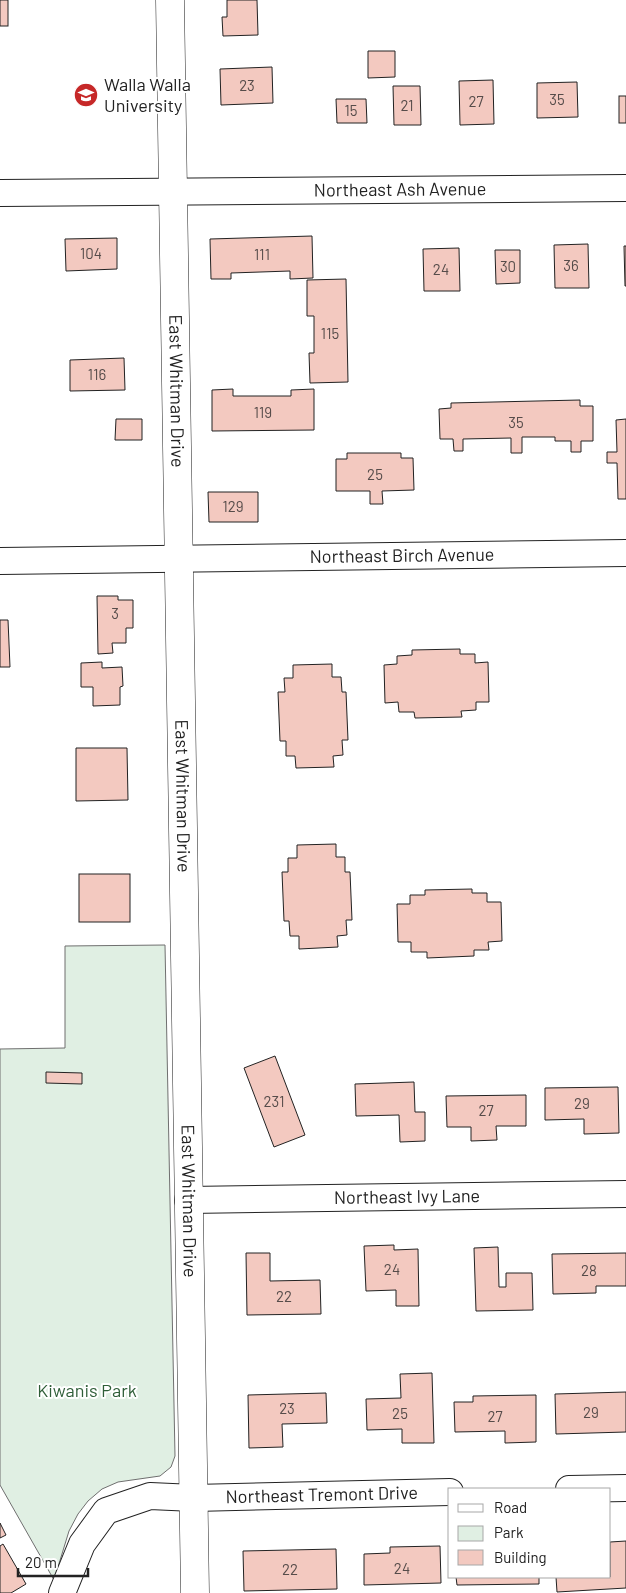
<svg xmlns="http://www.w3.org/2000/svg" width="626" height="1593" font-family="Barlow,sans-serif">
<rect width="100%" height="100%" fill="#fff"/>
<polygon fill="#e0efe3" stroke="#6f6f6f" points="165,945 175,1456 171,1467 160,1476 118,1482 102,1489 88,1501 78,1514 69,1531 54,1580 0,1485 0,1049 65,1048 65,946"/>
<g fill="#f3c9c0" stroke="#222">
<rect x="0" y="0" width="8" height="26"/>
<polygon points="227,0 257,0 258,35 223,36 222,17 227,17"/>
<polygon points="368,51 395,51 395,77 368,78"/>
<polygon points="272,67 273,103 221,105 220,69"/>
<polygon points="493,80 494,124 460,125 459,81"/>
<polygon points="577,82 578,117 537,118 537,83"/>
<polygon points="393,86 420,86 421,125 394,125"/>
<rect x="619" y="96" width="7" height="27"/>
<polygon points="336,99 366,99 367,123 337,123"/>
<polygon points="312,236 313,278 290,279 290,271 231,273 231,279 211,279 210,239"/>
<polygon points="117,238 117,269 66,271 65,239"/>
<polygon points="588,244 589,288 555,288 554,245"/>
<polygon points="624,246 626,246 626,286 625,286"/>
<polygon points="459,248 460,291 424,291 423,249"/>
<polygon points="495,250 520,250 520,283 496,284"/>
<polygon points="346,279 348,382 310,383 309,353 314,353 314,316 307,316 307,280"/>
<polygon points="124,358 125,390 70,391 70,360"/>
<polygon points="233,389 233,396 291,396 291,390 314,389 314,430 212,431 212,390"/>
<polygon points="580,400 580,406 593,406 593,441 581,441 581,452 571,452 571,441 555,441 555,437 522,437 522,453 511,453 511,438 463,439 463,451 454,451 453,439 440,439 439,409 451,408 451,403"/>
<polygon points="116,419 142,419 142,440 115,440"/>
<polygon points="626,419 626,499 618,499 617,463 607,463 607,452 617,452 616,420"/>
<polygon points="347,453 401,453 401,458 413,458 414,490 382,491 383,504 370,504 370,491 336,491 336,459 347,459"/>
<polygon points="208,492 258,492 258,522 209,522"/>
<polygon points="97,596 118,596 118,600 133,600 133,628 126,628 126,643 112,643 113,653 98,654"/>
<polygon points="0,620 8,620 10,667 0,667"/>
<polygon points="460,649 460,654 475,654 475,663 488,662 489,702 476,702 476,710 461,711 462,717 415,718 414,712 399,712 398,702 385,703 384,665 397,664 397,656 412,655 412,650"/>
<polygon points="102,662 102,668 122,667 123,686 120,687 120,705 93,706 93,687 81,687 81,663"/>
<polygon points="332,664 332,677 341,677 342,692 346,692 348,740 342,740 343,755 333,756 334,767 296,768 295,756 286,756 286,741 280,741 278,692 285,692 284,678 293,678 293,665"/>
<polygon points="76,748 127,748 128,800 76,801"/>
<polygon points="336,844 336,857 345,857 345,872 350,872 352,920 346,920 347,935 337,936 338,947 299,949 299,936 290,936 289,921 284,921 282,872 288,872 288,858 297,858 297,845"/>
<rect x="79" y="874" width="51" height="48"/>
<polygon points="472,889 472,893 487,893 487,902 501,902 502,941 488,942 489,950 474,950 474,956 427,958 427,952 411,952 411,942 398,942 397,904 410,904 410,895 425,895 425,890"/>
<polygon points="275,1056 305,1135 274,1147 244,1068"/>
<polygon points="46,1072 82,1073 82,1084 46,1083"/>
<polygon points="414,1082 415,1112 425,1112 425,1141 400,1142 399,1115 356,1116 355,1084"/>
<polygon points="618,1087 619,1133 584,1134 584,1119 545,1120 545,1088"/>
<polygon points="526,1095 526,1126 496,1126 497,1140 471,1141 471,1127 447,1127 446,1096"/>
<polygon points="394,1245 394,1250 418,1249 419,1306 396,1306 396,1290 366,1291 364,1246"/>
<polygon points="498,1247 499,1287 506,1287 506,1273 532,1273 533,1310 476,1311 474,1248"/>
<polygon points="246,1253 270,1253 270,1281 320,1280 321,1314 247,1315"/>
<polygon points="626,1253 626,1286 596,1286 596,1293 553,1294 552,1254"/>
<polygon points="432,1373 434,1443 402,1443 402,1429 367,1430 366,1399 401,1398 400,1374"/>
<polygon points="626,1392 626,1432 556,1434 555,1394"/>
<polygon points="326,1393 327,1423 282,1424 283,1447 249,1448 248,1395"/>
<polygon points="536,1395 536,1442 505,1443 505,1431 455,1432 454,1402 473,1402 473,1396"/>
<polygon points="0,1523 6,1535 0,1538"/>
<polygon points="626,1541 626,1588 557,1592 556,1577 610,1577 610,1542"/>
<polygon points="3,1544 26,1584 11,1593 0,1593 0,1546"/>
<polygon points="440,1546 441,1583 364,1585 364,1554 390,1553 390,1547"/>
<polygon points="336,1549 337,1589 244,1591 243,1551"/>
<polygon points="456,1577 539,1577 539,1584 457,1585"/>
</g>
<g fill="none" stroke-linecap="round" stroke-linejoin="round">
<g stroke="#222" stroke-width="28">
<g id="minor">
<path id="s1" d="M 0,193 L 626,188"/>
<path id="s2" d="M 0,561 L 626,553"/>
<path id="s3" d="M 188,1200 L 626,1194"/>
<polyline points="569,1489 626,1488"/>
<path id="s4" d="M 62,1593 L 82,1544 L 106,1511 L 150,1496 L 194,1498 L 450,1492"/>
</g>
</g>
<g stroke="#222" stroke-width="29">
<g id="major">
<path id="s5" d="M 170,0 C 179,531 186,1062 195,1593"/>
</g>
</g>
<use href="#minor" stroke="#fff" stroke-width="26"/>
<use href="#major" stroke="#fff" stroke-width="28"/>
</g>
<defs>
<g id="university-disc" transform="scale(1.25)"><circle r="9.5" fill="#c62828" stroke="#fff"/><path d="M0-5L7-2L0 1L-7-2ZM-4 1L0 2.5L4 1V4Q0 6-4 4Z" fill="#fff"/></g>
</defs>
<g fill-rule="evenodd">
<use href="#university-disc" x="86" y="95"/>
</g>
<g text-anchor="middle" stroke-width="4" stroke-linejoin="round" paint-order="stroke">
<g font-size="15" fill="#564c4a">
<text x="247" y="91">23</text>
<text x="557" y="105">35</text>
<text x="476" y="107">27</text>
<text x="407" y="111">21</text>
<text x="351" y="116">15</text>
<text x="91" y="259">104</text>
<text x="262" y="260">111</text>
<text x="571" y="271">36</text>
<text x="508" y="272">30</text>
<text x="441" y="275">24</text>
<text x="330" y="339">115</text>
<text x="97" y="380">116</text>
<text x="263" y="418">119</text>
<text x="516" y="428">35</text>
<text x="375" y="480">25</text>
<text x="233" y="512">129</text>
<text x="115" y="619">3</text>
<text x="274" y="1107">231</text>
<text x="582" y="1109">29</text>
<text x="486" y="1116">27</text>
<text x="392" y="1275">24</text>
<text x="589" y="1276">28</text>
<text x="284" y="1302">22</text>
<text x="287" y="1414">23</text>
<text x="591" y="1418">29</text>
<text x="400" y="1419">25</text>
<text x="495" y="1422">27</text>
<text x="402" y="1574">24</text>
<text x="290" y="1575">22</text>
</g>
<g font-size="18" fill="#222" stroke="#fff" text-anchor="start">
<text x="104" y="91">Walla Walla<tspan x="104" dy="21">University</tspan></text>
</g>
<g font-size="18" fill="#222" stroke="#fff">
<text dy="6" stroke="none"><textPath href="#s1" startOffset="400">Northeast Ash Avenue</textPath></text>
<text dy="6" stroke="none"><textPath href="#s5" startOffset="391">East Whitman Drive</textPath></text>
<text dy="6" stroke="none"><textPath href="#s2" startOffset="402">Northeast Birch Avenue</textPath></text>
<text dy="6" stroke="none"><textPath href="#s5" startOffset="796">East Whitman Drive</textPath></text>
<text dy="6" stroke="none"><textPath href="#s3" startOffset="219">Northeast Ivy Lane</textPath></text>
<text dy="6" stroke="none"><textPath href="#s5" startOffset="1201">East Whitman Drive</textPath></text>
<text dy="6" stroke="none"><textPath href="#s4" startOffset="312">Northeast Tremont Drive</textPath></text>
</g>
<g font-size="18" fill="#2f5e38" stroke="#fff">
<text x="87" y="1397">Kiwanis Park</text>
</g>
</g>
<rect x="448" y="1488" width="162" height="90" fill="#ffffff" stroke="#a7a7a7"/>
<rect x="458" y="1504" width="25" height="8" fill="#ffffff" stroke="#a7a7a7"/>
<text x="494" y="1513" font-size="15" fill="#222222">Road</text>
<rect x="458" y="1526" width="25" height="15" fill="#e0efe3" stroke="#a7a7a7"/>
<text x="494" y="1538" font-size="15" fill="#222222">Park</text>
<rect x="458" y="1550" width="25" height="15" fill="#f3c9c0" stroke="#a7a7a7"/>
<text x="494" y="1563" font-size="15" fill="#222222">Building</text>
<path d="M18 1568v8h70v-8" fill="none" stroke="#222222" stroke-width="2.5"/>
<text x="25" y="1568" font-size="15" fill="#222222" stroke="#ffffff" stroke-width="4" paint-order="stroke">20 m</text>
</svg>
